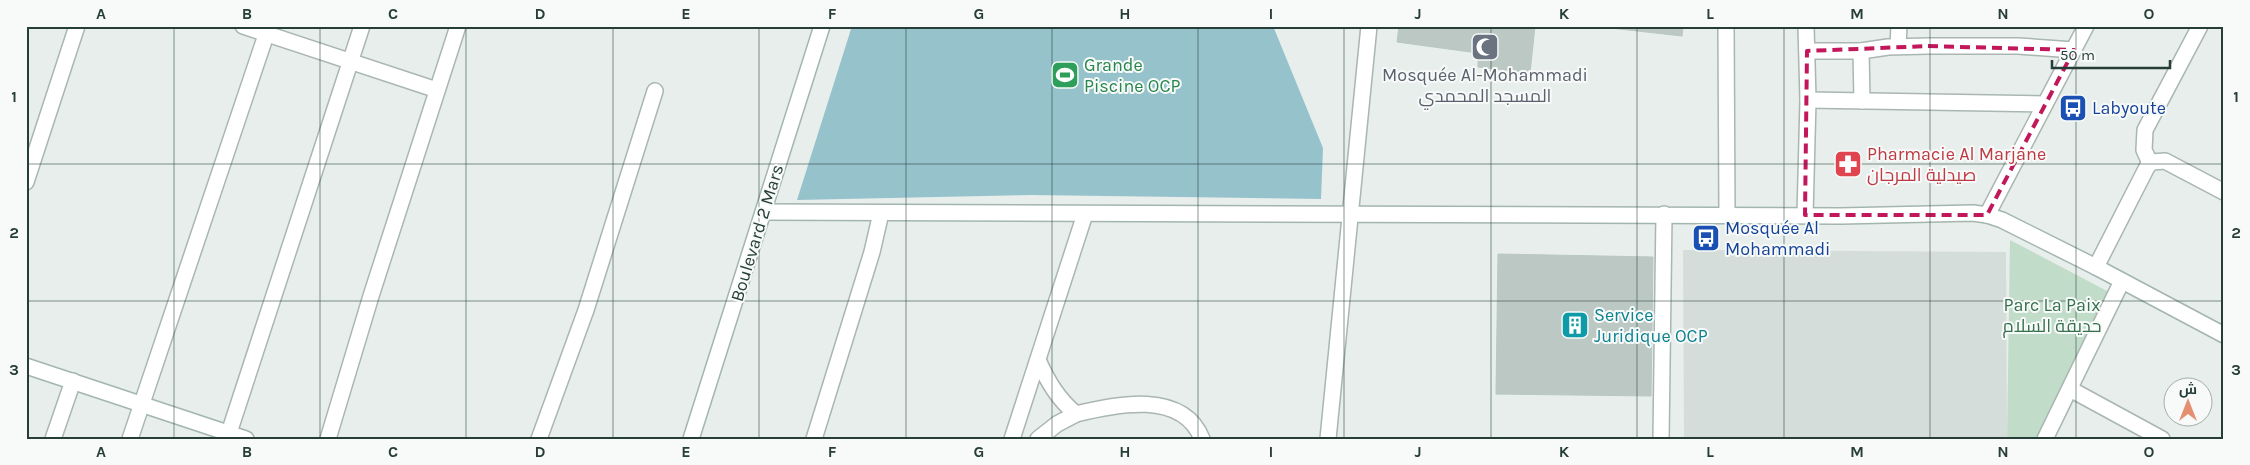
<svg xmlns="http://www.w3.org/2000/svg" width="2250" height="465" font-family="Karla,Cairo,sans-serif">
<rect width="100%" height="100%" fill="#e7eeeb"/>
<polygon fill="#d5ddda" points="1683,250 2006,252 2007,439 1684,439"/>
<polygon fill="#c2dcca" points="2010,240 2111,293 2040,439 2007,439"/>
<polygon fill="#96c2cc" points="852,26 1273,26 1323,148 1321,199 1032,195 797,200"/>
<g fill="#bcc8c4" stroke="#b9c7c2">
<polygon points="1399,26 1535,26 1530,73 1478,67 1478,53 1397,42"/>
<polygon points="1593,26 1683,26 1682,36"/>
<polygon points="1498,254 1653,257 1651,396 1496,394"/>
</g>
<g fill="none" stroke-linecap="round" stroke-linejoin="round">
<g stroke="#aab6b2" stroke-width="18">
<g id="street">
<polyline points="243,26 437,90"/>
<polyline points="1726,26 1727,214"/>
<polyline points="1898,46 1899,26"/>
<polyline points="1807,51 1861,51 1888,47 1928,46 2018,46 2074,50"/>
<polyline points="1861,51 1862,101"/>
<polyline points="1808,100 2045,104"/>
<polyline points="2150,163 2144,150 2145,130 2200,26"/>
<polyline points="26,182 77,26"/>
<polyline points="1805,215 1808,100 1806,26"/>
<polyline points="1987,215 2086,26"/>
<polyline points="2096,267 2147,167 2152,162 2165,161 2224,192"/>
<path d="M 1038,360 C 1048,382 1058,399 1076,414 C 1116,404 1183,390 1202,439"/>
<polyline points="2070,389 2162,439"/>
<polyline points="53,439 73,381"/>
<polyline points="130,439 269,26"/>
<polyline points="227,439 362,26"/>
<polyline points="328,439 371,296 458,26"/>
<polyline points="539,439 586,310 655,91"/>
<polyline points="814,439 872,252 881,213"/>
<polyline points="1012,439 1085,214"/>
<polyline points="1038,439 1057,424 1076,414"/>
<polyline points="1328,439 1369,26"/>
<polyline points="1661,439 1664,214"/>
<polyline points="2045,439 2122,281"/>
</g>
</g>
<g stroke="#a3b5af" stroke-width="18">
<g id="secondary">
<polyline points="764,212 1841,216 1973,213 1987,215 2002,220 2096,267 2224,335"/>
<polyline points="26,366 246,439"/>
<polyline points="691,439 822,26"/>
</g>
</g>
<use href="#street" stroke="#fff" stroke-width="15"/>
<use href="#secondary" stroke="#fff" stroke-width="15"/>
</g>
<path fill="none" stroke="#c2185b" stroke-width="4" stroke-dasharray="10 6" stroke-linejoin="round" d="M 1928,46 L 2074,50 L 1987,215 L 1805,215 L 1807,51 Z"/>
<path fill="none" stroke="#273e38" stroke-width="1" stroke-opacity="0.55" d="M 174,26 L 174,439M 320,26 L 320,439M 466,26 L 466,439M 613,26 L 613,439M 759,26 L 759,439M 906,26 L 906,439M 1052,26 L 1052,439M 1198,26 L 1198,439M 1344,26 L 1344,439M 1491,26 L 1491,439M 1637,26 L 1637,439M 1784,26 L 1784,439M 1930,26 L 1930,439M 2076,26 L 2076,439M 26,164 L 2224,164M 26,301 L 2224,301"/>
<defs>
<g id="mosque-square" transform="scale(1.4375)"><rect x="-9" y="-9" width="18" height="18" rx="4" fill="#6b7280" stroke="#f7faf9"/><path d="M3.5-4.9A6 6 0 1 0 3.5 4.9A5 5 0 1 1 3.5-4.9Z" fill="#fff"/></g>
<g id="stadium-square" transform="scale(1.4375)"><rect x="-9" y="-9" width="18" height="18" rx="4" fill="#2e9e5b" stroke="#f7faf9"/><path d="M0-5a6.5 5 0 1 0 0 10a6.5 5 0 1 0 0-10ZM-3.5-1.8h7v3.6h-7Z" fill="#fff"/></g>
<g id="bus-square" transform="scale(1.4375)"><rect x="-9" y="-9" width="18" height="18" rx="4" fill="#1a4fb4" stroke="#f7faf9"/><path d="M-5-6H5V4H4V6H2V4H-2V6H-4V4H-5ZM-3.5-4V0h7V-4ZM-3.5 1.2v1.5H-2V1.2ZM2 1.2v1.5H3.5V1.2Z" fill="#fff"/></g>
<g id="pharmacy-square" transform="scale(1.4375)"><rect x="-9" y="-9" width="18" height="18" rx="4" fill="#e0444e" stroke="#f7faf9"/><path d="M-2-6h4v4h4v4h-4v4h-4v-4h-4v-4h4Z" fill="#fff"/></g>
<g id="building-square" transform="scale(1.4375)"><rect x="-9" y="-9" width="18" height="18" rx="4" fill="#0f9aa8" stroke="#f7faf9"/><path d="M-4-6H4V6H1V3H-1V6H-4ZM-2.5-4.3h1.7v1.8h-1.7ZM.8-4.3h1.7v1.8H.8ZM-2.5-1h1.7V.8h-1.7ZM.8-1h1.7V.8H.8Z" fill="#fff"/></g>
</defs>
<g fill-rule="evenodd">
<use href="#mosque-square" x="1485" y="47"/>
<use href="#stadium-square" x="1065" y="75"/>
<use href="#bus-square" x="2073" y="108"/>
<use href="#pharmacy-square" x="1848" y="164"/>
<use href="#bus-square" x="1706" y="238"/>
<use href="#building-square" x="1575" y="325"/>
</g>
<g text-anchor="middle" stroke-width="4" stroke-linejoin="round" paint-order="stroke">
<g font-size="18" fill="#27864d" stroke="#f7faf9" text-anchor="start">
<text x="1084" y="71">Grande<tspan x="1084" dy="21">Piscine OCP</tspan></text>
</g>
<g font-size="18" fill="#5b616d" stroke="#f7faf9">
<text x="1485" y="81">Mosquée Al-Mohammadi<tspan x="1485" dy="21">المسجد المحمدي</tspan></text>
</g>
<g font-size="18" fill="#164399" stroke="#f7faf9" text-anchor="start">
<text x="2092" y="114">Labyoute</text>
<text x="1725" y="234">Mosquée Al<tspan x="1725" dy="21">Mohammadi</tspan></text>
</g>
<g font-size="18" fill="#be3a42" stroke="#f7faf9" text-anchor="start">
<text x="1867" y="160">Pharmacie Al Marjane<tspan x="1867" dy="21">صيدلية المرجان</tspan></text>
</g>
<g font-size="18" fill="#273e38" stroke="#f7faf9">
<text transform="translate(757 233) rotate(-73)" y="6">Boulevard 2 Mars</text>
</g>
<g font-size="18" fill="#36704e" stroke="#f7faf9">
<text x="2052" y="311">Parc La Paix<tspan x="2052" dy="21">حديقة السلام</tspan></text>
</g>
<g font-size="18" fill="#0d838f" stroke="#f7faf9" text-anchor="start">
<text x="1594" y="321">Service<tspan x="1594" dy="21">Juridique OCP</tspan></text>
</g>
</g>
<rect width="2250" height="465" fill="none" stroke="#f7faf9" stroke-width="55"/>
<g transform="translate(2188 402)"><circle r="24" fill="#f7faf9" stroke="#a4afac"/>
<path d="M0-4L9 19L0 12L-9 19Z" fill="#e38f70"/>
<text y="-8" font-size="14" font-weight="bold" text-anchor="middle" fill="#273e38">ش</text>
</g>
<path d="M2052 60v8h118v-8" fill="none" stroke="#273e38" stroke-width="2.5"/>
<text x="2060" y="60" font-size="15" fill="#273e38" stroke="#f7faf9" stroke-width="4" paint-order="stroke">50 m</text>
<rect x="28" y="28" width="2194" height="410" fill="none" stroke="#273e38" stroke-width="2"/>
<g font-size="16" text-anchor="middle" font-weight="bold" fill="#273e38">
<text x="101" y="19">A</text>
<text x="247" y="19">B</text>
<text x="393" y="19">C</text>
<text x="540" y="19">D</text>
<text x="686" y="19">E</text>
<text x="832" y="19">F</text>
<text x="979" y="19">G</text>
<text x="1125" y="19">H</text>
<text x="1271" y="19">I</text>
<text x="1418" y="19">J</text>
<text x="1564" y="19">K</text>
<text x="1710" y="19">L</text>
<text x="1857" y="19">M</text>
<text x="2003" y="19">N</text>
<text x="2149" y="19">O</text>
<text x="14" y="102">1</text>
<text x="2236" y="102">1</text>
<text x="14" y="238">2</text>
<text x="2236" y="238">2</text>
<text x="14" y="375">3</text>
<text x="2236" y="375">3</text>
<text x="101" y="457">A</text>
<text x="247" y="457">B</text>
<text x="393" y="457">C</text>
<text x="540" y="457">D</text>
<text x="686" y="457">E</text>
<text x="832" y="457">F</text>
<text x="979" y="457">G</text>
<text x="1125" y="457">H</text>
<text x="1271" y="457">I</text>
<text x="1418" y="457">J</text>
<text x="1564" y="457">K</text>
<text x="1710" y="457">L</text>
<text x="1857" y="457">M</text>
<text x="2003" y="457">N</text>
<text x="2149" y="457">O</text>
</g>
</svg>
